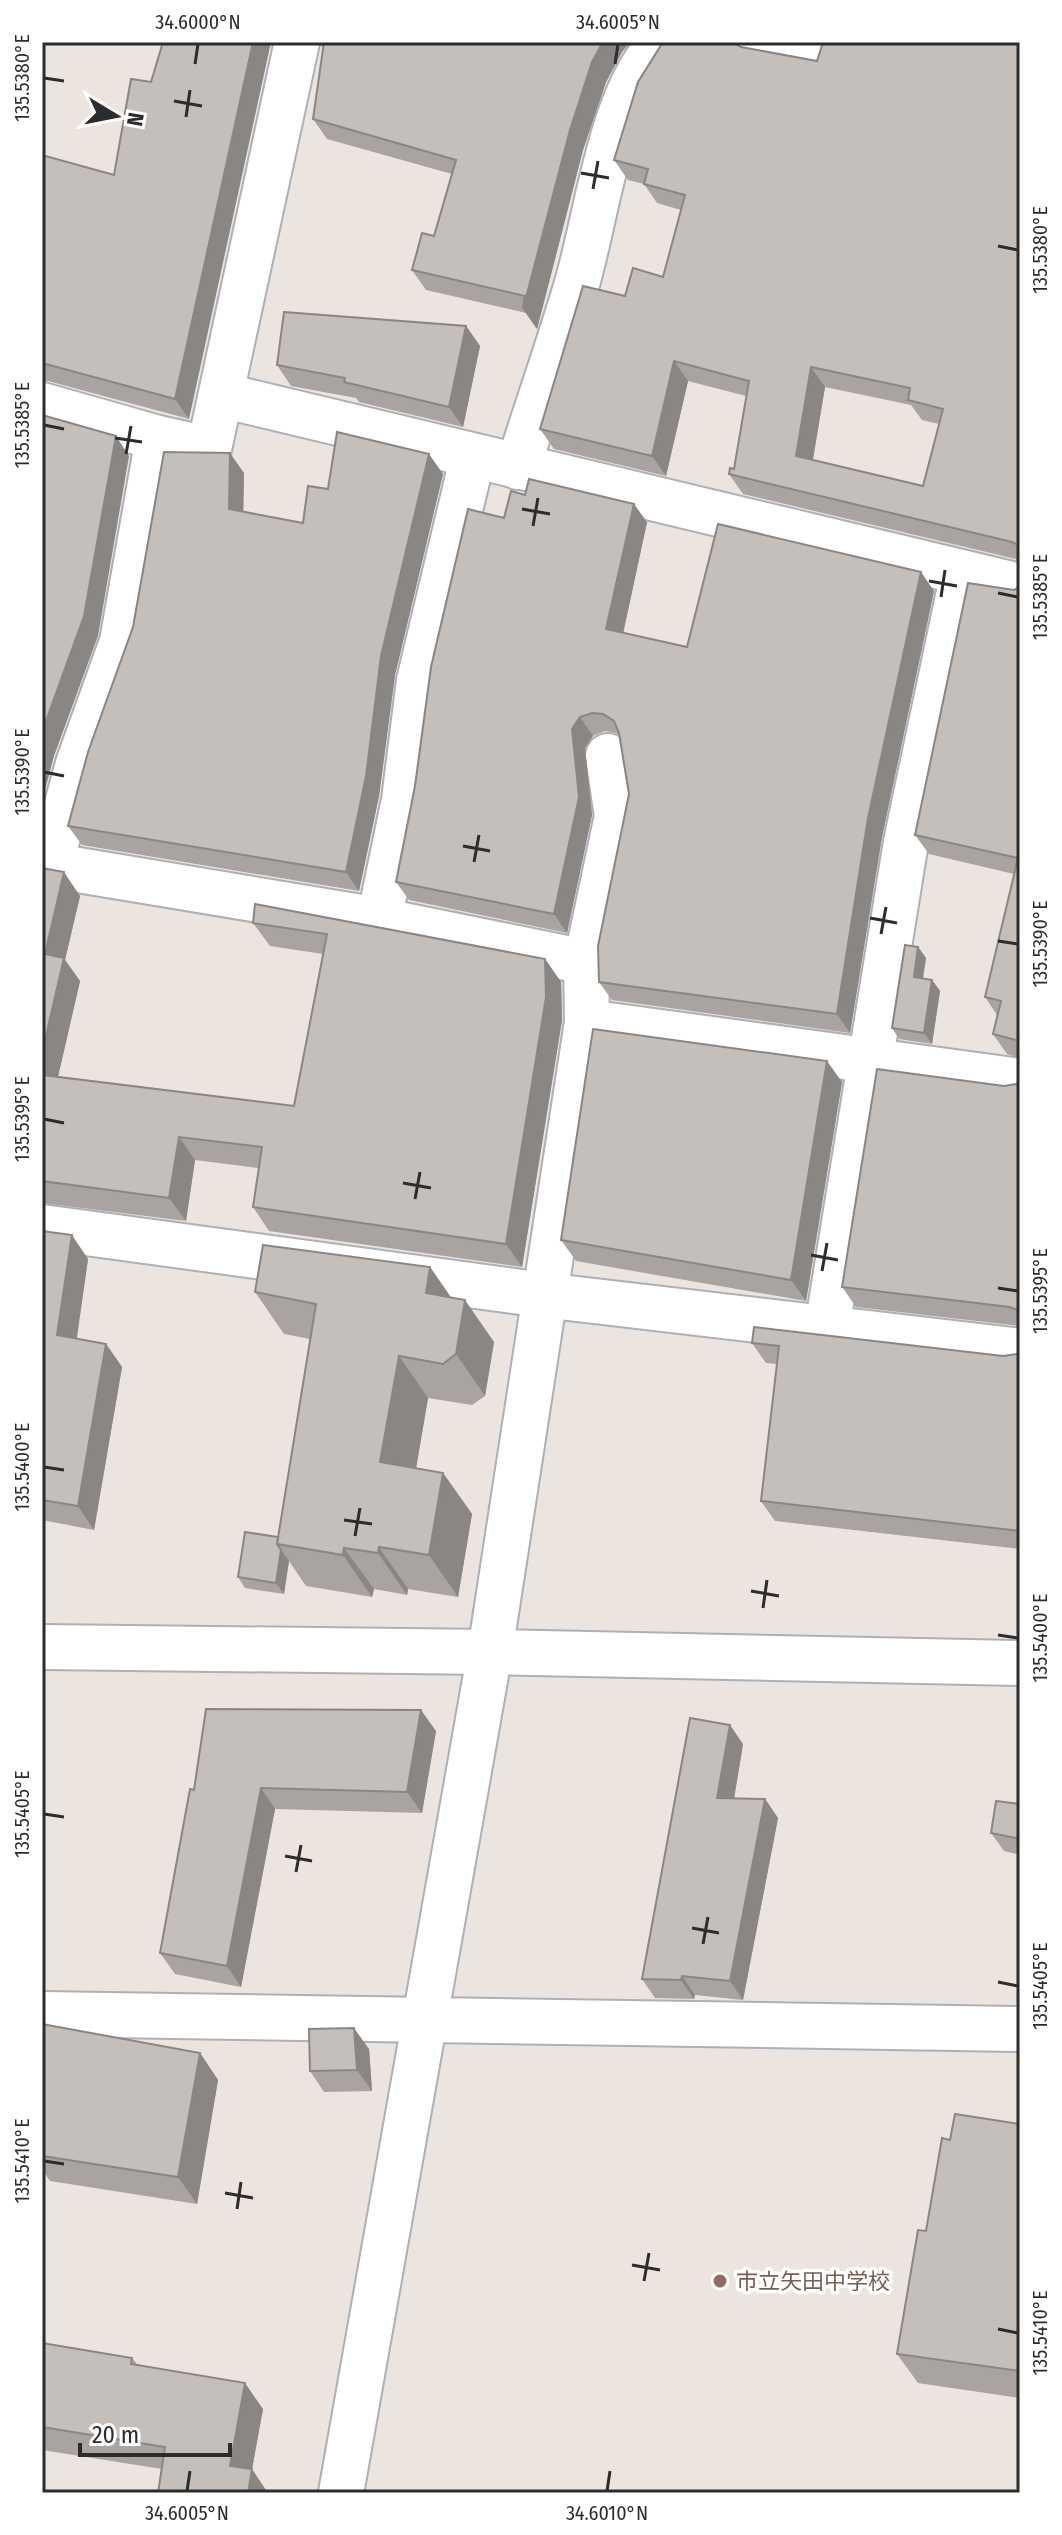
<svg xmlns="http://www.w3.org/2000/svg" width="1062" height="2535" font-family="'Fira Sans Condensed','Noto Sans JP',sans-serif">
<rect width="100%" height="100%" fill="#ece4df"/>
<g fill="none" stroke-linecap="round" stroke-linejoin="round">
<g stroke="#acb0b7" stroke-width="48">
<g id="street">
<polyline points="760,42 814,54 817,42"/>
<polyline points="221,395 1020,586"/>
<polyline points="42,405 158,438 209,449 297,42"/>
<path d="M 518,467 C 537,407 558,347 576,287 C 597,218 610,91 662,42"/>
<polyline points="42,864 379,920 586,962 587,1022 490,1652 341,2493"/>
<polyline points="50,866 78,764 122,642 158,438"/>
<polyline points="379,920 404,800 419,681 473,456"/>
<polyline points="586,962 617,816 608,756"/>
<polyline points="587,1022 1020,1081"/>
<polyline points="42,1227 543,1295 1020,1351"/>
<polyline points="827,1328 906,842 963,573"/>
<polyline points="42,2014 1020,2029"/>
</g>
</g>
<g stroke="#acb0b7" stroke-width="48">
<polyline id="secondary" points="42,1647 490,1652 1020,1663"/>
</g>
<use href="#street" stroke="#fff" stroke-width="44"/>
<use href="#secondary" stroke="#fff" stroke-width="44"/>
</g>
<g fill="#a9a4a1" fill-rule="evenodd">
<polygon points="318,42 630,42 622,52 606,82 583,150 537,329 526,313 426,290 412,270 434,236 452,174 327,139 313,119 324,47 322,47"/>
<path d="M 1020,42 L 1020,560 L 743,494 L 729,474 L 734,469 L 746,396 L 688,381 L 666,476 L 554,449 L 540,429 L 625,296 L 663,277 L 681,210 L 657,203 L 644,184 L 628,180 L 614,160 L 736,44 L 741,47 L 817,61 ZM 825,387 L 911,405 L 922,420 L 939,424 L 923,486 L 813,460 Z"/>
<polygon points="42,155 189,419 48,381 42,381"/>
<polygon points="466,326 480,346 463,427 359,402 356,398 291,386 277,365"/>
<polygon points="244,473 243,512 303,523 328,489 443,474 395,675 379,796 359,891 82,845 68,826"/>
<polygon points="504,518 647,522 623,633 687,647 934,591 882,837 850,1033 612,1000 599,982 629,794 620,735 616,733 605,731 593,736 585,748 592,815 567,933 409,900 396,882"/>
<polygon points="1020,586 1020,1058 1007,1054 993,1034 997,1015 985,997 1014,874 929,854 915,835 1014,590"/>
<polygon points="42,868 80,896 65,960 80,981 58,1077 294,1106 323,954 270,946 253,923 545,959 561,982 562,1020 522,1267 269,1231 253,1207 259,1168 195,1160 186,1221 42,1203"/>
<polygon points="918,947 926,958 923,979 932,980 940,991 932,1044 899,1039 892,1028"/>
<polygon points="1020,1081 1020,1326 856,1307 842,1287 1004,1086 1016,1084"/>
<polygon points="842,1082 806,1301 576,1261 561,1240"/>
<polygon points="42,1231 88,1259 76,1339 106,1344 122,1367 94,1530 42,1520"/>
<polygon points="430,1267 451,1298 494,1342 485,1396 472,1405 428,1398 416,1468 443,1473 472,1514 458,1597 408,1589 407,1595 374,1589 372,1597 306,1586 289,1561 284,1594 245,1588 238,1577 278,1537 310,1339 284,1334 255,1292"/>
<polygon points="752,1343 1003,1356 1017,1354 1020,1351 1020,1549 775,1521 761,1501 777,1364 766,1363"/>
<polygon points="436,1731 422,1813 275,1809 241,1987 175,1974 160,1953 194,1790"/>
<polygon points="743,1744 734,1798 765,1799 778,1818 743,2000 695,1995 694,1999 655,1998 642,1979"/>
<polygon points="1020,1804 1020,1855 1004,1851 991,1833"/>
<polygon points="42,2024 200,2053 218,2080 197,2204 50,2181 42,2169"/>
<polygon points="369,2049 372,2091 324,2092 310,2071"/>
<polygon points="1020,2124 1020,2398 918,2383 897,2354 926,2231 950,2140"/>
<polygon points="42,2343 132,2358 137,2364 263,2409 252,2469 162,2469 42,2450"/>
</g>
<g fill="#8a8683">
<polygon points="253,42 271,42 189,419 175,399"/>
<polygon points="603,42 630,42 622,52 606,82 583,150 537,329 523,309 570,130 592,62"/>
<polygon points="466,326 480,346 463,427 449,407"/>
<polygon points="674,361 688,381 666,476 652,456"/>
<polygon points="811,367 825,387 810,476 796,456"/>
<polygon points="116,436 129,456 98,636 54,756 42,801 42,732"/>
<polygon points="230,453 244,473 243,529 229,509"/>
<polygon points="429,454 443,474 395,675 379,796 359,891 346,872 381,656"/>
<polygon points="634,504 647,522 620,648 606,629"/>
<polygon points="921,572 934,591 882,837 850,1033 837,1014 868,818"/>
<polygon points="580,717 593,736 585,748 592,815 567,933 554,914 572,729"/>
<polygon points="64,872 80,896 65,960 80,981 53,1098 42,1081 45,954"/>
<polygon points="918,947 926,958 921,988 914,977"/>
<polygon points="545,959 561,982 562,1020 522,1267 506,1244"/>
<polygon points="932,980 940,991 932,1044 924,1033"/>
<polygon points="827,1061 842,1082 806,1301 791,1280"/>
<polygon points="179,1137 195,1160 186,1221 169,1198"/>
<polygon points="72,1235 88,1259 74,1359 57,1335"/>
<polygon points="430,1267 459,1309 426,1293"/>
<polygon points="465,1300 494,1342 485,1396 456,1354"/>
<polygon points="106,1344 122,1367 94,1530 78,1506"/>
<polygon points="399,1356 428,1398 410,1504 380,1462"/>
<polygon points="443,1473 472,1514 458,1597 429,1555"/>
<polygon points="379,1547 408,1589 407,1595 378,1553"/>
<polygon points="344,1548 374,1589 372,1597 343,1555"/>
<polygon points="281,1550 289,1561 284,1594 276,1583"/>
<polygon points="421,1710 436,1731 422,1813 407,1792"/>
<polygon points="730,1725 743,1744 731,1817 717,1798"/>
<polygon points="261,1788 275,1809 241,1987 227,1966"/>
<polygon points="765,1799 778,1818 743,2000 730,1981"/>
<polygon points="682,1976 695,1995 694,1999 681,1980"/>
<polygon points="354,2028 369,2049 372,2091 357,2070"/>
<polygon points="200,2053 218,2080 197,2204 178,2177"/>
<polygon points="245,2383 263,2409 252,2469 268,2493 248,2493 230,2466"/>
</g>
<g fill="#c5bfbb" stroke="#8a8683" stroke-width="2" fill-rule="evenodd">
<polygon points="163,42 253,42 175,399 42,363 42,155 114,175 131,79 151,82"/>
<polygon points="324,42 603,42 592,62 570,130 523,309 525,296 412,270 422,233 434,236 456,160 313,119"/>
<path d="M 663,42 L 732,42 L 741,47 L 817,61 L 823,42 L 1020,42 L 1020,546 L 1012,542 L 729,474 L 730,468 L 734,469 L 749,381 L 674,361 L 652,456 L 540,429 L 583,286 L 625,296 L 633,268 L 663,277 L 685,195 L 644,184 L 648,169 L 614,160 L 638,82 ZM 811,367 L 910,388 L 908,400 L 943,409 L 923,486 L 796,456 Z"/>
<polygon points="284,312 466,326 449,407 344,382 345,378 277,365"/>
<polygon points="42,415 116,436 84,616 42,732"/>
<polygon points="337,432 429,454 381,656 366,776 346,872 68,826 88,752 133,627 164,452 230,453 229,509 303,523 308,486 328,489"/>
<polygon points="529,479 634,504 606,629 687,647 718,524 921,572 868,818 837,1014 599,982 598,946 629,794 619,733 614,721 603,714 592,713 580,717 572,729 579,797 554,914 396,882 415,786 431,667 468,509 504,518 511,491 525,495"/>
<polygon points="968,583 1014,590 1020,586 1020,1041 993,1034 1001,1001 985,997 1018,858 915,835"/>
<polygon points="42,868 64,872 45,954 64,958 42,1053"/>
<polygon points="255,904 545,959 546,997 506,1244 253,1207 262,1147 179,1137 169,1198 42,1181 42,1075 294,1106 327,934 253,923"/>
<polygon points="905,945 918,947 914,977 932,980 924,1033 892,1028"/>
<polygon points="593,1029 827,1061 791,1280 561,1240"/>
<polygon points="877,1069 1004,1086 1016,1084 1020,1081 1020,1311 1010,1307 842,1287"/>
<polygon points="42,1231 72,1235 57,1335 106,1344 78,1506 42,1500"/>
<polygon points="263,1245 430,1267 426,1293 465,1300 456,1354 443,1364 399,1356 380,1462 443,1473 429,1555 379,1547 378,1553 344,1548 343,1555 277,1544 316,1304 255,1292"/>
<polygon points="754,1327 1003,1356 1017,1354 1020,1351 1020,1531 761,1501 779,1346 752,1343"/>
<polygon points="245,1532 278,1537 277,1544 281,1550 276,1583 238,1577"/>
<polygon points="206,1709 421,1710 407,1792 261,1788 227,1966 160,1953 190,1789 194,1790"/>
<polygon points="690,1718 730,1725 717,1798 765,1799 730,1981 682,1976 681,1980 642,1979"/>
<polygon points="996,1801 1020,1804 1020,1839 991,1833"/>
<polygon points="42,2024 200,2053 178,2177 42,2156"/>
<polygon points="354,2028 357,2070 310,2071 309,2029"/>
<polygon points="955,2114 1020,2124 1020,2371 897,2354 918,2230 926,2231 942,2138 950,2140"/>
<polygon points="42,2343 132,2358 131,2364 245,2383 230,2466 252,2469 248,2493 158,2493 165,2447 42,2427"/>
</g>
<path fill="none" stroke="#2c2c2c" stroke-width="3" d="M 195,64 L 198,44M 615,64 L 618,44M 44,78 L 64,81M 174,101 L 202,106M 186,117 L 190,90M 581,173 L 609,178M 593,189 L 598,161M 998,246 L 1018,250M 44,425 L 64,429M 115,438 L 142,442M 126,454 L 131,426M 522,509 L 550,514M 533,526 L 538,498M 929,581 L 957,586M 998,593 L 1018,597M 941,597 L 945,570M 44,772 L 64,776M 463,846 L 490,851M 474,862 L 479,835M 870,918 L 897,923M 881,934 L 886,907M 998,941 L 1018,944M 44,1119 L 64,1123M 403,1183 L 431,1188M 415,1199 L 420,1172M 811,1255 L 838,1260M 822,1271 L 827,1243M 998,1288 L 1018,1291M 44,1467 L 64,1470M 344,1520 L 372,1524M 355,1536 L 360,1508M 751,1591 L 779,1596M 763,1608 L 767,1580M 998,1635 L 1018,1638M 44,1814 L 64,1817M 285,1856 L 312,1861M 296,1872 L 301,1845M 692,1928 L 719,1933M 703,1944 L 708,1917M 998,1982 L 1018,1986M 44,2161 L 64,2164M 225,2193 L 253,2198M 237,2209 L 241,2182M 632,2265 L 660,2270M 644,2281 L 649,2253M 998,2329 L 1018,2333M 187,2491 L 190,2471M 607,2491 L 610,2471"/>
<circle fill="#8d6e63" stroke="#fff" stroke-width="3" cx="720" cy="2281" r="8"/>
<g text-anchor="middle" stroke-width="7" stroke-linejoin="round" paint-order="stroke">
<g font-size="22" fill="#785e54" stroke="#fff" text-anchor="start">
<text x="736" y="2289">市立矢田中学校</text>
</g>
</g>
<rect width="1062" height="2535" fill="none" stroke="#ffffff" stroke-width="88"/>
<g transform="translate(116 116) rotate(100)" stroke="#ffffff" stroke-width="6" paint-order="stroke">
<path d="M0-6L14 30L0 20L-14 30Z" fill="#2c2c2c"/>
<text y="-12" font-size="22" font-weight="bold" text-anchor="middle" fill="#2c2c2c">N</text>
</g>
<path d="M80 2443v12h150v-12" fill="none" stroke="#2c2c2c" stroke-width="4"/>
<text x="92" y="2443" font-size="24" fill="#2c2c2c" stroke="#ffffff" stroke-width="6" paint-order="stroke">20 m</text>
<rect x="44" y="44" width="974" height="2447" fill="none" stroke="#2c2c2c" stroke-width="3"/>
<g font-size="20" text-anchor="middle" fill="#2c2c2c">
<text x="198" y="29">34.6000°N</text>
<text x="618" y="29">34.6005°N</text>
<text transform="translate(22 78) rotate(-90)" y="7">135.5380°E</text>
<text transform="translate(1040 250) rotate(-90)" y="7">135.5380°E</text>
<text transform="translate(22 425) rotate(-90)" y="7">135.5385°E</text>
<text transform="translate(1040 597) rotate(-90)" y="7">135.5385°E</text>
<text transform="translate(22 772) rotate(-90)" y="7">135.5390°E</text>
<text transform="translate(1040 944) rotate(-90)" y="7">135.5390°E</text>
<text transform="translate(22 1119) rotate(-90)" y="7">135.5395°E</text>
<text transform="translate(1040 1291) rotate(-90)" y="7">135.5395°E</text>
<text transform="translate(22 1467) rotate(-90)" y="7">135.5400°E</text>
<text transform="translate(1040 1638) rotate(-90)" y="7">135.5400°E</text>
<text transform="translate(22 1814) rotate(-90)" y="7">135.5405°E</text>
<text transform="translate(1040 1986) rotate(-90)" y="7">135.5405°E</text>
<text transform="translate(22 2161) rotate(-90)" y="7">135.5410°E</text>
<text transform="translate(1040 2333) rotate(-90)" y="7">135.5410°E</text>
<text x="187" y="2520">34.6005°N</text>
<text x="607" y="2520">34.6010°N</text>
</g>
</svg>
